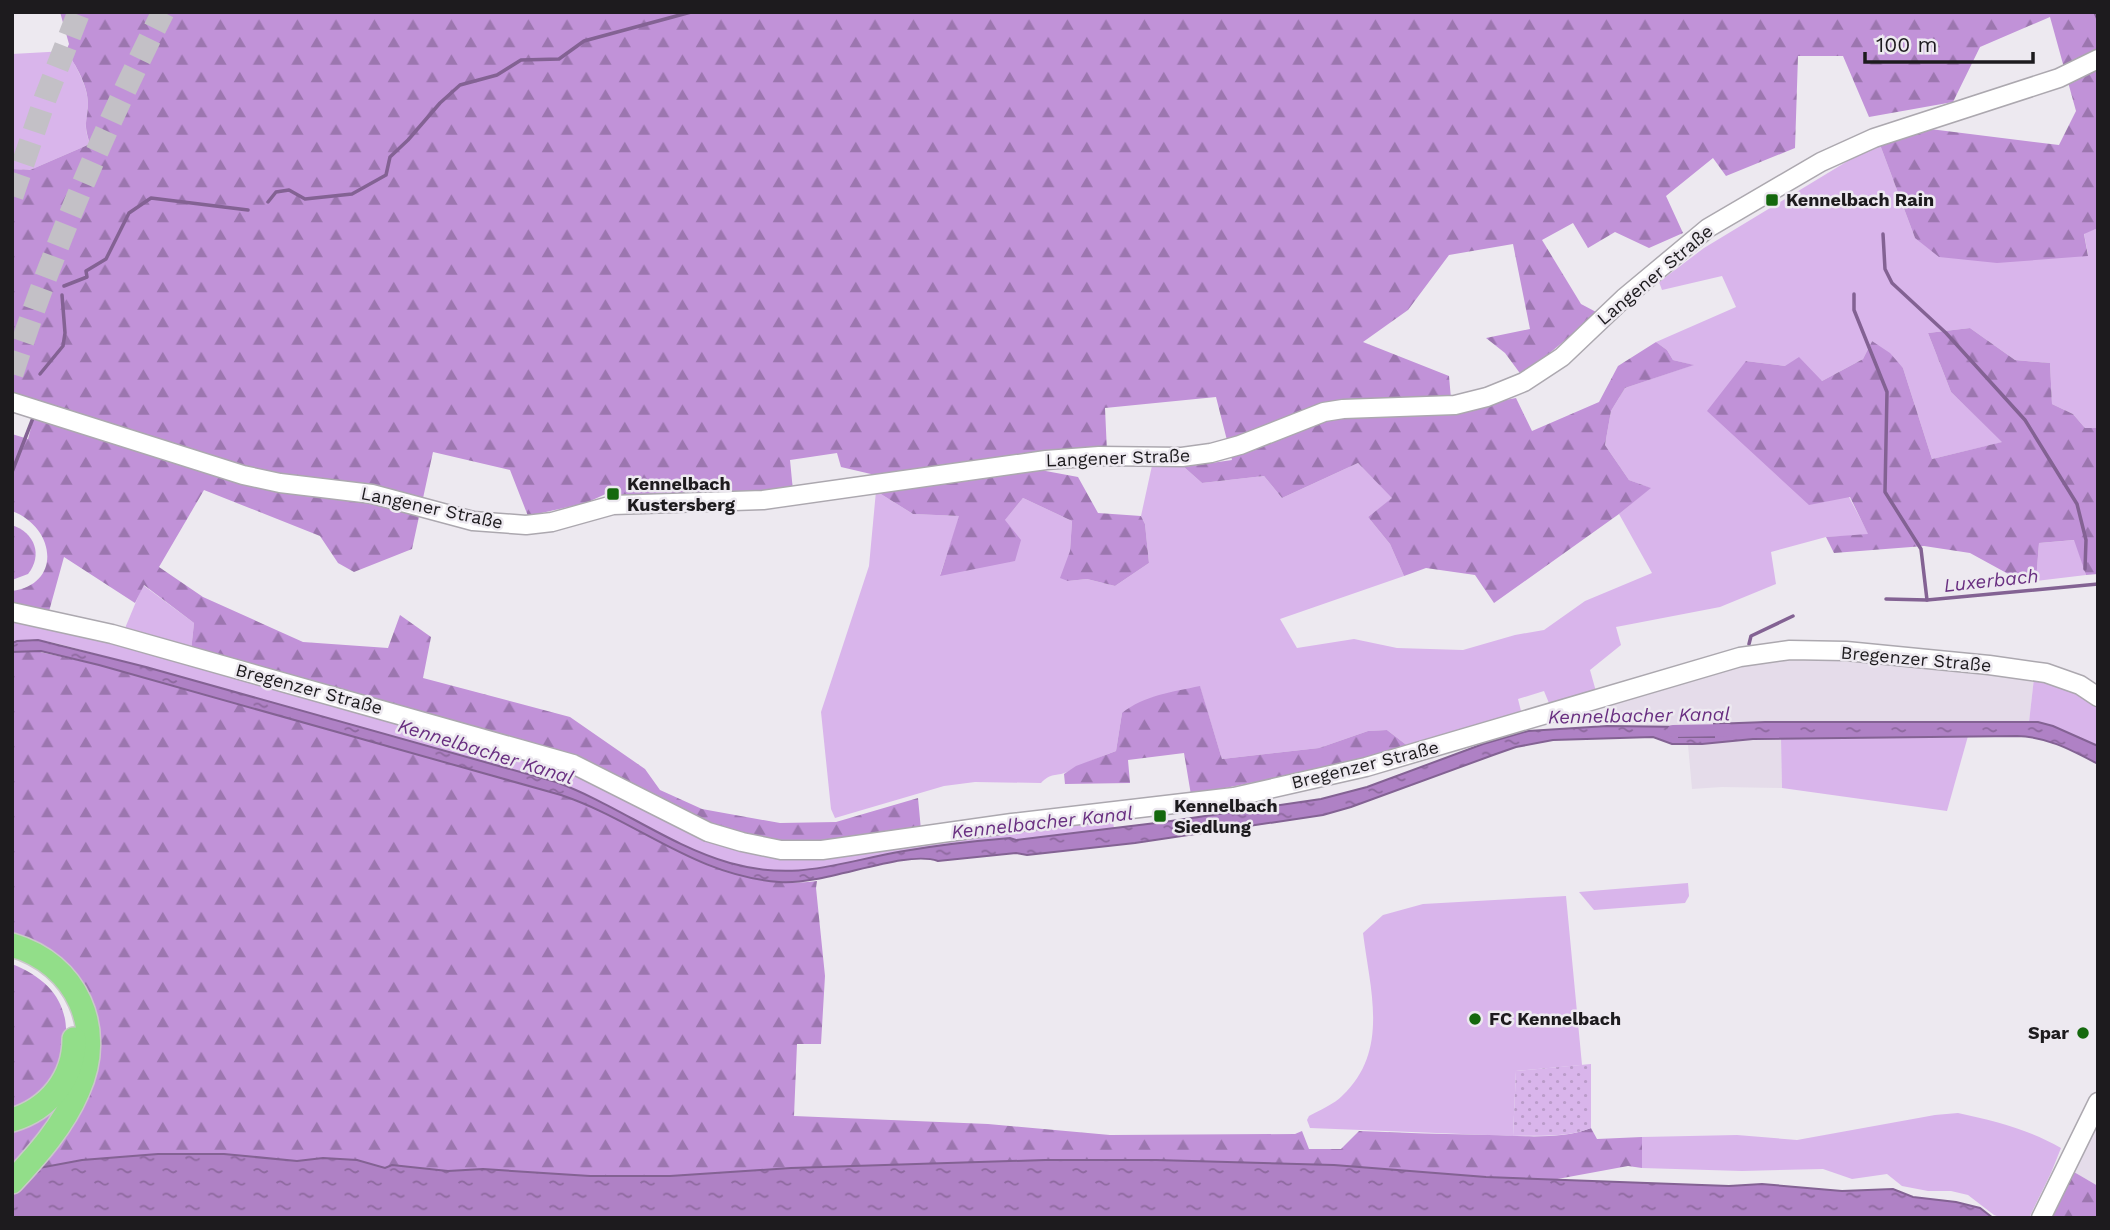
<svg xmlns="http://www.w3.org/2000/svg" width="2110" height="1230" font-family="'Work Sans',sans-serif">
<defs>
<pattern id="forest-firs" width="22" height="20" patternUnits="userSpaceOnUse" patternTransform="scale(1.75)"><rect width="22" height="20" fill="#c192d8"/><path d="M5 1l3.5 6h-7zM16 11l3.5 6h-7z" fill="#9c76af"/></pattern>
<pattern id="park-dots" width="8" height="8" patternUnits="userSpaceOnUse" patternTransform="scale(1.75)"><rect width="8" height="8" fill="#d9b5eb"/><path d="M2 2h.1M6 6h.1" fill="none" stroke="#ba9bc9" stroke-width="1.8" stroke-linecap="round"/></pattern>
<pattern id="water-ripples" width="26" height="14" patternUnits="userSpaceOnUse" patternTransform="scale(1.75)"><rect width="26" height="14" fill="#af81c5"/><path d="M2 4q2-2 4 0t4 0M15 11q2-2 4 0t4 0" fill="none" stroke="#8e699f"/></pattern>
</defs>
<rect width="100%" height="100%" fill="#ede9f0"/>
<g fill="#e5dcea">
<polygon points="1791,653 2034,678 2029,722 1781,723 1782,788 1722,787 1692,789 1688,745 1672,744 1653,737 1615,738 1610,699"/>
<polygon points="2098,1117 2098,1186 2074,1172 2080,1152"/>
</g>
<g fill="#d9b5eb">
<path d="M 66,51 C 76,65 88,87 88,104 C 87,124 83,124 90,144 L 30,170 L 12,169 L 12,54 Z"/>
<path d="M 1879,142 L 1915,238 L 2088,255 L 2084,233 L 2098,228 L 2098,428 L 2085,428 L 2073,414 L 2052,404 L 2050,363 L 2015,360 L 1970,328 L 1928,333 L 1951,392 L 2003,442 L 1932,459 L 1903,368 L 1872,341 L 1863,359 L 1822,381 L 1785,366 L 1746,361 L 1849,497 L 1869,535 L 1826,537 L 1771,552 L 1776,584 L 1720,607 L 1616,627 L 1621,645 L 1590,670 L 1597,695 L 1551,708 L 1544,691 L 1518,699 L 1522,715 L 1409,747 L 1387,730 L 1368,731 L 1319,748 L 1222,759 L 1200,687 L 1122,713 L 1116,751 C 1099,757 1083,764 1067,772 C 1055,777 1052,772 1041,783 L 975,782 L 944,786 L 835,818 L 831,809 L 821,712 L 869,566 L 876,491 L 913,514 L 960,516 L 940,575 L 1004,521 L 1023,498 L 1072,521 L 1068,581 L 1087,579 L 1115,586 L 1149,563 L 1145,524 L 1141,516 L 1153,461 L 1184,467 L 1202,483 L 1264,476 L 1282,498 L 1358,463 L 1393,498 L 1368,517 L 1390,544 L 1404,576 L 1280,619 L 1297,648 L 1354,639 L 1397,648 L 1463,650 L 1515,635 L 1544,630 L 1585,601 L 1652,573 L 1619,514 L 1650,488 L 1629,480 L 1605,445 L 1611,411 L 1625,388 L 1693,365 L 1673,360 L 1667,350 L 1656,342 L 1736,307 L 1722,276 L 1662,290 L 1659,282 L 1704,248 Z"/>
<polygon points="2075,540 2086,575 2036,581 2039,543"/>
<polygon points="143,585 194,623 191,651 123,633"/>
<path d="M 12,618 L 30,620 L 565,767 L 712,838 L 1112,817 L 1114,828 L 1016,840 L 1010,838 C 974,841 939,845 904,851 C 837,863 801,882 730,863 C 668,846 616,804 556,782 L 78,649 C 58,644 32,635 12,643 Z"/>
<polygon points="2034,678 2076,693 2098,708 2098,746 2046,724 2029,722"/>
<polygon points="1968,736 1947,811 1782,788 1781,739"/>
<polygon points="1688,883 1689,896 1685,903 1594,910 1579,892"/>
<path d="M 1566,896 L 1582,1065 L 1516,1071 L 1513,1136 L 1310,1128 L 1307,1120 L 1309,1116 C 1320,1110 1334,1104 1342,1096 C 1390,1051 1370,990 1363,933 L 1383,915 L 1423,904 Z"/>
<path d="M 1958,1113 C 1995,1121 2028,1129 2061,1148 L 2051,1173 L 2029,1218 L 2002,1218 L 1994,1215 L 1968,1195 L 1951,1191 L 1928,1191 L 1902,1186 L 1887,1174 L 1852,1179 L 1823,1169 L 1742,1171 L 1642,1168 L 1642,1137 L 1737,1135 L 1797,1140 L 1935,1115 Z"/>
</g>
<g fill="url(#forest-firs)">
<path d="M 60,12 L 2098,12 L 2098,228 L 2084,234 L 2088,256 L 1997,263 L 1939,257 L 1915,238 L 1879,142 L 1922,128 L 2059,145 L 2076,111 L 2050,17 L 1980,47 L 1953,102 L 1869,117 L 1843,56 L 1798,56 L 1795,148 L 1726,176 L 1713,158 L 1666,196 L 1683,233 L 1649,248 L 1615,232 L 1588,248 L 1573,223 L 1542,240 L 1581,304 L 1598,313 L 1522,376 L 1505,353 L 1486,338 L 1530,329 L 1513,244 L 1449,255 L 1408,310 L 1363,342 L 1449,376 L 1452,410 L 1516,398 L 1532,431 L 1599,402 L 1618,366 L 1656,342 L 1667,350 L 1673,360 L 1694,365 L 1625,388 L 1611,411 L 1605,445 L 1629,480 L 1651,488 L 1619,514 L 1494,603 L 1475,575 L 1426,568 L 1404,576 L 1390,544 L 1368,517 L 1392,498 L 1358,463 L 1282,498 L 1264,476 L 1202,483 L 1184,467 L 1232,460 L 1216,397 L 1105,408 L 1107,452 L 888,478 L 841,467 L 837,453 L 790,460 L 793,491 L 620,496 L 612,491 L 586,503 L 528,516 L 510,470 L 433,452 L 412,549 L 354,572 L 338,563 L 320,536 L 204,490 L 159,567 L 203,597 L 303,642 L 388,648 L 400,615 L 431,637 L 423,678 L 570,717 L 645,769 L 660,790 L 702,809 L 780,823 L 836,822 L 918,798 L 921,830 L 800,845 L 728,833 L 612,776 L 191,651 L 194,623 L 144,585 L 135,603 L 64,557 L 48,615 L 12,607 L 12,591 C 63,584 55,527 12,511 L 12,434 L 28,439 L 38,402 L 12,396 L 12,169 L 30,170 L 90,144 C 83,122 87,124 88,104 C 88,86 76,65 66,51 L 69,44 Z"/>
<polygon points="1970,328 2015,360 2050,363 2052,404 2073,414 2085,428 2098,428 2098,574 2086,575 2074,540 2039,543 2036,581 2012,576 1970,553 1924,546 1834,553 1826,537 1868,534 1850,497 1809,505 1707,411 1746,361 1785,366 1799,357 1822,381 1863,359 1872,341 1890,353 1903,368 1932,459 2002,442 1951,392 1928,333"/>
<polygon points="1035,469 1078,477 1098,513 1141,516 1145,524 1149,563 1115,586 1087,579 1068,581 1060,578 1070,551 1072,521 1023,498 1005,520 1021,540 1015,561 940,576 959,516 913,514 876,491"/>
<path d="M 12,525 C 35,533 43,555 28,574 L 12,580 Z"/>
<path d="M 31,650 L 99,665 L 561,795 C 649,825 718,894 817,881 L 816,888 L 825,976 L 821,1044 L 797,1044 L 794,1116 L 988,1124 L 1110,1135 L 1295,1134 L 1302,1131 L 1309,1149 L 1341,1149 L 1359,1131 C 1403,1133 1446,1134 1489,1135 C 1521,1136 1561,1140 1591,1128 L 1597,1139 L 1642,1137 L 1642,1168 L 1628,1166 L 1552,1180 L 875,1166 L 791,1168 L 670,1176 L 590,1176 L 483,1169 L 448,1171 L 392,1165 L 385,1168 L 356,1160 L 323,1158 L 297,1161 L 224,1154 L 43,1168 L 12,1173 L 12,1126 L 45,1110 L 56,1112 L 91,1018 L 12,939 L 12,652 Z"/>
<path d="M 1200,686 L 1222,759 L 1319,748 L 1368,731 L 1387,730 L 1409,747 L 1363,760 L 1191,795 L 1184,753 L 1128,760 L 1130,783 L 1065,784 L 1064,774 L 1076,766 L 1116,751 L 1122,713 C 1145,695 1172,692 1200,686 Z"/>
<path d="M 12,964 C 57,982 75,1013 62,1060 C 61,1066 60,1076 57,1081 C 52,1088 21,1107 12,1113 Z"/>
<polygon points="2074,1172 2098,1186 2098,1218 2052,1218"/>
</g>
<path fill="url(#park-dots)" d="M 1591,1064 L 1591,1128 C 1567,1138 1539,1135 1513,1136 L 1516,1071 Z"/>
<g fill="url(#water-ripples)" stroke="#836293" stroke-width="2">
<path d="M 38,640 L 146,667 L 556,782 C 616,804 668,845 730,863 C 798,882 839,862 904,851 C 939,845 974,841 1010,838 L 1016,840 L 1164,822 L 1321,799 L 1367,787 L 1483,744 L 1528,731 L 1607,726 L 1689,727 L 1689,736 L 1678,737 L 1714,737 L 1714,724 L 1765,722 L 2038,722 L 2053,726 L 2098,746 L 2098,764 C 2071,750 2048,737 2017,736 L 1753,739 L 1702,744 L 1672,744 L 1653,737 L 1553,740 L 1516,747 L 1496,754 L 1351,807 L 1323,815 L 1135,843 L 1027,855 L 1016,853 L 938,861 C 903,849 824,886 779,882 C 693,875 638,821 561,795 L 99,665 L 41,651 L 12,652 L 12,643 L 17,641 Z"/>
<polygon points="158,1154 224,1154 297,1161 323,1158 357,1160 385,1168 392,1165 448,1171 483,1169 590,1176 670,1176 791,1168 1045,1160 1156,1160 1334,1165 1486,1177 1729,1186 1762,1184 1842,1191 1893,1189 1913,1197 1956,1202 1980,1208 1993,1218 12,1218 12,1173 82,1160"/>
</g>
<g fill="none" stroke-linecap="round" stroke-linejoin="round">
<g stroke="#836293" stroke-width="3.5">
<polyline points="2095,12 2098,19"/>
<polyline points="268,202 276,192 289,190 305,199 352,194 386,175 390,157 408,140 440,103 460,85 497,75 521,60 559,59 584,41 691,12"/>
<polyline points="1883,234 1885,269 1892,283 1946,333 2025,420 2077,504 2086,540 2085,569"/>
<polyline points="64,286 87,277 86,271 106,259 129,213 151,198 248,210"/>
<polyline points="1854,294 1854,310 1887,392 1885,492 1921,549 1927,600"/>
<polyline points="40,374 63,346 65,333 62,295"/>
<polyline points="12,472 33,418"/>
<polyline points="1886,599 1927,600 2098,584"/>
<polyline points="1749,644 1751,636 1793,616"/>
</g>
<polyline stroke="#af81c5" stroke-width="12" points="1673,731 1728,730"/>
<g stroke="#c3c0c6" stroke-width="23" stroke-dasharray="23 11" stroke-linecap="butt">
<polyline points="12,196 45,99 79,12"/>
<path d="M 12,374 C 52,250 104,129 163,12"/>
</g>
<g stroke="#aca8af" stroke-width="21">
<g id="secondary">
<polyline points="12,402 243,475 280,483 372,494 473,521 526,525 552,522 613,505 763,500 1046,460 1099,456 1182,457 1211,453 1240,445 1324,412 1343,409 1455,405 1487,397 1524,382 1562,357 1624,298 1708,228 1821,162 1874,138 2059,78 2098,59"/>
<polyline points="12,612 112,634 573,764 708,832 742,842 781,850 822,850 1012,823 1234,797 1366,767 1740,657 1790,650 1846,651 1989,665 2046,673 2080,685 2098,697"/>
<polyline points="2041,1218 2098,1102"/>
</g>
</g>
<g stroke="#c9c8c9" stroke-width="26">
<g id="motorway">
<path d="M 12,945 C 77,964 106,1029 78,1091 C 63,1126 38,1154 12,1182"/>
<path d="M 12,1120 C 49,1109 74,1078 74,1039"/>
</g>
</g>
<use href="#secondary" stroke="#fff" stroke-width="18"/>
<use href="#motorway" stroke="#92de89" stroke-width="23"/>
</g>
<g fill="#14680d" stroke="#ede9f0" stroke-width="2.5">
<rect x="1765" y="193" width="14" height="14" rx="3.5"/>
<rect x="606" y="487" width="14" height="14" rx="3.5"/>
<rect x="1153" y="809" width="14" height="14" rx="3.5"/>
<circle cx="1475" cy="1019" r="7"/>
<circle cx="2083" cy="1033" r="7"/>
</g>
<g text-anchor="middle" stroke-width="5" stroke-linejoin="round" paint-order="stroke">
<g font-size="18" font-weight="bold" fill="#1d1b1e" stroke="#ede9f0" text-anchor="start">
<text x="1786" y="206">Kennelbach Rain</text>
<text x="627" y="490">Kennelbach<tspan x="627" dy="21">Kustersberg</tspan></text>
<text x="1174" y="812">Kennelbach<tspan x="1174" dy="21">Siedlung</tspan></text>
<text x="1489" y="1025">FC Kennelbach</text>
<text x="2069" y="1039" text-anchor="end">Spar</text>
</g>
<g font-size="18" fill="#1d1b1e" stroke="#ede9f0">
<text transform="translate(1655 275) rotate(-40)" y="6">Langener Straße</text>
<text transform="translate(1118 458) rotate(-2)" y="6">Langener Straße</text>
<text transform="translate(432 508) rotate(12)" y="6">Langener Straße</text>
<text transform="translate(1916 659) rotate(5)" y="6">Bregenzer Straße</text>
<text transform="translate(309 689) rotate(15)" y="6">Bregenzer Straße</text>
<text transform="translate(1365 765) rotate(-14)" y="6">Bregenzer Straße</text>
</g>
<g font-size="19" font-style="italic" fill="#692f81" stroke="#ede9f0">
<text transform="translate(1991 580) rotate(-6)" y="7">Luxerbach</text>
<text transform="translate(1639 715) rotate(-1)" y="7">Kennelbacher Kanal</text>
<text transform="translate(486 751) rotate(17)" y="7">Kennelbacher Kanal</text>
<text transform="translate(1042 822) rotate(-6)" y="7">Kennelbacher Kanal</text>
</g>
</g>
<rect width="2110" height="1230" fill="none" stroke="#1d1b1e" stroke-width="28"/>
<path d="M1865 52v10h168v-10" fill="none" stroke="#1d1b1e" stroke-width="3.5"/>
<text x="1876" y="52" font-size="21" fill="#1d1b1e" stroke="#ede9f0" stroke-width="5" paint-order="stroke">100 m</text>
</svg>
